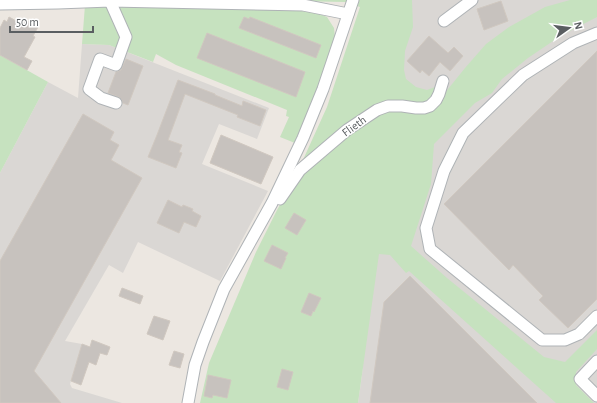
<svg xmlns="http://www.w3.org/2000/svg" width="597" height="403" font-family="'Alegreya Sans',sans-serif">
<rect width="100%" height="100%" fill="#ece7e1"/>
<g fill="#dad7d4">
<polygon points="394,0 597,0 597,403 358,403 362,375"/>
<polygon points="82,44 109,45 269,108 257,139 219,124 202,164 268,191 220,281 138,242 123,273 109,265 65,341 82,344 70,384 72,388 122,403 0,403 0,173 48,82 78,98"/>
</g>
<g fill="#c6e2bf">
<polygon points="271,0 412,0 413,27 405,51 404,70 406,79 416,87 427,90 435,87 444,94 465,68 486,44 509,27 545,7 570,0 597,0 597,17 562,35 528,58 502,79 492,93 475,103 434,144 431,184 411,246 447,278 544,357 565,362 597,330 597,349 576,372 576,385 594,403 556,403 409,271 406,273 390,255 379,254 358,403 200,403 209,363 256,252 277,210 292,184 327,107 360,7 345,2 294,1"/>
<polygon points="85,5 257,8 315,12 327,17 334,28 335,37 321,87 295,143 280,137 289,117 286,116 287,110 176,65 156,54 153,62 109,45 82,44"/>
<polygon points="0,55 48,82 0,173"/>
</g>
<g fill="#c7c2be" stroke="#d0c8c0">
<polygon points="501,1 508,21 484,30 477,9"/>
<polygon points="9,17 18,22 20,18 24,21 25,20 38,27 33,36 35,37 24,57 32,61 27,70 0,55 0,28 4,20 7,22"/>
<polygon points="244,17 249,19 250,17 321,45 316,58 239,28"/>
<polygon points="207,33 305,72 296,97 197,58"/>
<polygon points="429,36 448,53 454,47 463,56 450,71 440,62 429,76 422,70 420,73 407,61"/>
<polygon points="597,51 597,299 568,328 539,300 543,296 513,265 509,270 444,204"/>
<polygon points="126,59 143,66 128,105 123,103 121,99 119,97 108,93 116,72 121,70"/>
<polygon points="178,80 215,94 215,95 242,106 243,101 266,110 260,126 237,117 238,115 185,94 168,140 182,145 179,152 182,153 176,168 148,157 157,135"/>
<polygon points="83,114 114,132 110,140 119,145 111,160 142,178 34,371 61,403 0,403 0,261"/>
<polygon points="221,135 273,157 261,184 210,163"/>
<polygon points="168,200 182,207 183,205 193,209 192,211 201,216 196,227 184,222 179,233 157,223"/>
<polygon points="294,213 306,220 297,235 285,228"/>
<polygon points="272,245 288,253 285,258 286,258 281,269 264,261"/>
<polygon points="410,276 537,403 370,403 384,302"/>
<polygon points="122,288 143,296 140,304 119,296"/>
<polygon points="309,293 321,298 314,312 313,311 311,316 301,312"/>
<polygon points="154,316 170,321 163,340 147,334"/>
<polygon points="92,340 110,347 107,355 100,353 96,365 89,362 81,385 71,381 82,344 90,347"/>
<polygon points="174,351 184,354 180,368 169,365"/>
<polygon points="282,369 293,372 288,390 277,387"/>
<polygon points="208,375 231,380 227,398 213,395 212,398 204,396"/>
</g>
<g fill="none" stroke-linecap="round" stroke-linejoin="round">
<g stroke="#afb3b6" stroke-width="13">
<g id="minor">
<polyline points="110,1 126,37 116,65 100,59 89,89 101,98 116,103"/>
<polyline points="0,4 58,3 110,1 303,5 348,14"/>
<polyline points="444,21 472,0"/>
<polyline points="597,33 573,43 523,75 463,133 444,171 426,228 430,249 542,340 565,340 579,334 597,316"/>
<polyline points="280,199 300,170 347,130 377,110 388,106 402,106 416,108 424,108 430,106 436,100 439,94 443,81"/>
<polyline points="597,361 580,379 597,396"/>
<polyline points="188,403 195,365 203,342 224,289 272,203 303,138 323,89 353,0"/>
</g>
</g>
<use href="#minor" stroke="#fff" stroke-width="11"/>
</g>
<g text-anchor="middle" stroke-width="3" stroke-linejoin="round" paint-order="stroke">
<g font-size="12" fill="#5a5e61" stroke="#fff">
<text transform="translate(354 126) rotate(-36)" y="4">Flieth</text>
</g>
</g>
<g transform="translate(569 28) rotate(76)" stroke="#ffffff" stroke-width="3" paint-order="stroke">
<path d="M0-3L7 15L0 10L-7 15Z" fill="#5a5e61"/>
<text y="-6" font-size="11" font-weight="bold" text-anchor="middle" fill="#5a5e61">N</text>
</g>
<path d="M10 26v6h83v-6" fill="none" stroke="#5a5e61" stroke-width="2"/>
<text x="16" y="26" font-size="12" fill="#5a5e61" stroke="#ffffff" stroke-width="3" paint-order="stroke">50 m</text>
</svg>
